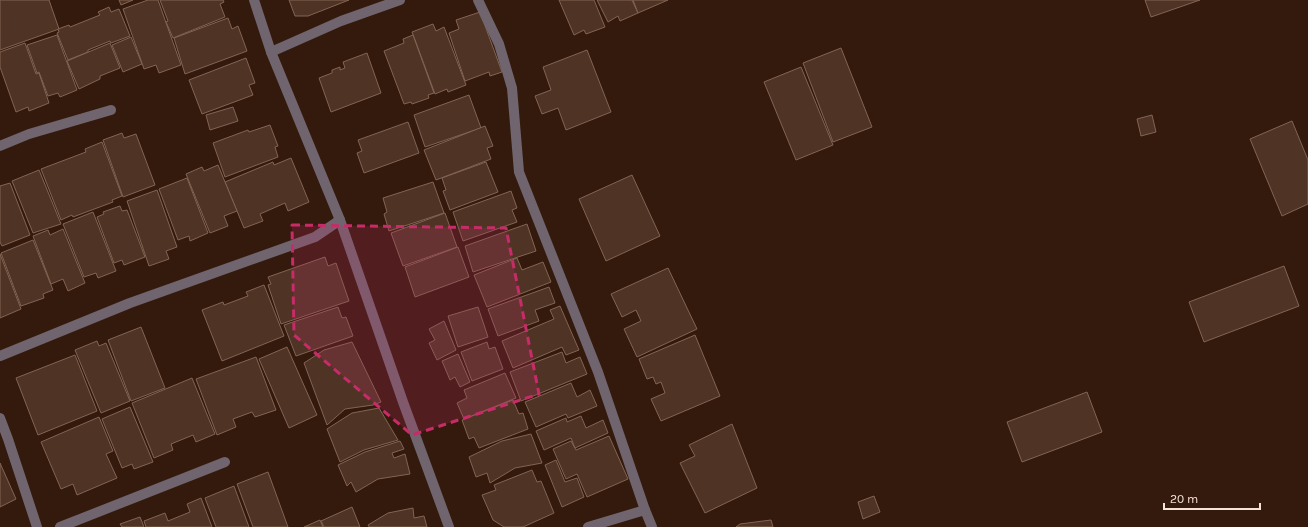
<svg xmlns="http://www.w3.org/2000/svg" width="1308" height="527" font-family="Karla,sans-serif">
<rect width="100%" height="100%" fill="#341a0c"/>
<g fill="#4f3425" stroke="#836454">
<polygon points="0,0 49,0 59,29 0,50"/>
<polygon points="119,0 133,0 121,5"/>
<polygon points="148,0 158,0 181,65 159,73 156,65 144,69 123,9"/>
<polygon points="160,0 223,0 224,2 220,4 225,17 173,38 166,22 168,21"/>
<polygon points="289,0 349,0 308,16 295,16"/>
<polygon points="559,0 594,0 605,27 586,34 584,30 574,35"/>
<polygon points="597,0 632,0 638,13 620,21 618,16 608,22"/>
<polygon points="633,0 668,0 638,13"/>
<polygon points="1145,0 1200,0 1151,17"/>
<polygon points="109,7 111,12 119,9 130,36 111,43 110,41 88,50 88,52 68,60 57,33 59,32 58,29 69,25 70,27 100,15 98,12"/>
<polygon points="480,12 502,72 490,76 489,72 465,81 449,33 459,29 456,20"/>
<polygon points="228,18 232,29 238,26 247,51 185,74 174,38"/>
<polygon points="433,24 436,31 444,27 466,85 448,92 447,89 435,94 412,32"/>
<polygon points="57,35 77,90 60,97 58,93 48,96 39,72 37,73 27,45"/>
<polygon points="413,35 434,93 428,95 429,98 412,104 411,102 404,104 384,51 404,43 403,39"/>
<polygon points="131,37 142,64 123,72 112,45"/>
<polygon points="25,43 36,74 39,73 49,103 29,111 28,107 16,112 0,67 0,52"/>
<polygon points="110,43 120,68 100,76 100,79 79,89 67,61"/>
<polygon points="841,48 872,127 833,142 803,63"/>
<polygon points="587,50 611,112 566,130 558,108 542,114 535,96 551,90 543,67"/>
<polygon points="367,53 381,93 331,112 319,78 332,73 332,70 340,67 340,70 345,68 343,62"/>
<polygon points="246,58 255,83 249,85 253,95 202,114 189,80"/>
<polygon points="801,67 833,145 796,160 764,82"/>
<polygon points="469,95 481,128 425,147 414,115"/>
<polygon points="233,107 238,121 210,130 206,115"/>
<polygon points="1152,115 1156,132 1141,136 1137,119"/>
<polygon points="1292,121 1308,160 1308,204 1282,216 1250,139"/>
<polygon points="408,122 419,153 364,173 357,153 362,151 358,140"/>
<polygon points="270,125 278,146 275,147 278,157 225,177 213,143 248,130 249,132"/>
<polygon points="485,126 493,146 487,148 491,159 436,180 424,150"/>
<polygon points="122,133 124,138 136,134 155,185 123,197 103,140"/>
<polygon points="102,142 122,196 112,200 113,202 73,217 72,215 61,220 41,169 86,152 85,149"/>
<polygon points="291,158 309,202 288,211 285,203 260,214 263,221 244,228 225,182 273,162 274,165"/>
<polygon points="486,162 498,192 450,210 443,191 446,190 442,178"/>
<polygon points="218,165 237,211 224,216 228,226 210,233 186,174 202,167 204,171"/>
<polygon points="39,170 61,224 33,233 12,181"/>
<polygon points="632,175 660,236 606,261 579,199"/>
<polygon points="187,178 208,233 190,241 189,236 178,240 159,189"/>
<polygon points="433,182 444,213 389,231 384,214 387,212 383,198"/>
<polygon points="10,183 30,235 2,246 0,242 0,186"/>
<polygon points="157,190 177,247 166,251 169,259 149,266 127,201"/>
<polygon points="511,191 517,208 512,210 517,222 463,241 453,212"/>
<polygon points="120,206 122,211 127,210 145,257 124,265 122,260 114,263 97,217 104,214 103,212"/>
<polygon points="93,212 116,271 98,278 96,273 84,277 63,224"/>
<polygon points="445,213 457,247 403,266 391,233"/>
<polygon points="527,224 536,251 473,272 465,246"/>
<polygon points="63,229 85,283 68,291 63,279 51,284 33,236 48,230 50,235"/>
<polygon points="33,240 53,290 43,294 44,298 21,306 1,253"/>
<polygon points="458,247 469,277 415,297 405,267"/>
<polygon points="0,254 21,309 0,318"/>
<polygon points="325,257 328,266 336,263 349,301 281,324 268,285 271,284 268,277"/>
<polygon points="517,258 522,270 543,262 551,282 487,307 474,275"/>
<polygon points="1284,266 1299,306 1204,342 1189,302"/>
<polygon points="668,268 697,329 637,357 624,329 641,321 636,310 622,317 611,294"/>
<polygon points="264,285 284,336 222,361 202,310 223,302 224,305 248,296 246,292"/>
<polygon points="549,287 555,303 535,310 539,321 498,336 488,309"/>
<polygon points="560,306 579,350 566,355 562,347 513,368 502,341 554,319 550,310"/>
<polygon points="338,307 342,318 346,317 353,336 296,356 284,325"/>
<polygon points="478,307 488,337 458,347 448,316"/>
<polygon points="444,321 456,350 437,360 429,343 435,340 429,329"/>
<polygon points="141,327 165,388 131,401 108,340"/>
<polygon points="695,335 720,396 661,421 651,399 665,393 661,382 656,384 653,377 647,379 639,359"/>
<polygon points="97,341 99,346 106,343 130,401 101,413 75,350"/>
<polygon points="352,342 381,402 373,405 345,409 327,425 304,363 324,350"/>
<polygon points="487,342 489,349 495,347 503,369 472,381 461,352"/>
<polygon points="287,347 317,415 289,428 259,359"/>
<polygon points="562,352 566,363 580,357 587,374 521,401 510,372"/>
<polygon points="458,354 470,382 460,387 455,377 450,380 442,361"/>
<polygon points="75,355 97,411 38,435 16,378"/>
<polygon points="256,357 276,410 255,417 252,412 233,419 236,427 217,435 196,379"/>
<polygon points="505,373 516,398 464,419 457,403 467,398 464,390"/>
<polygon points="192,378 215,434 196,442 193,435 171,444 173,450 154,458 132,403"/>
<polygon points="571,383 577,397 590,390 597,406 568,418 566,414 536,427 525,402"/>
<polygon points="1087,392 1102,432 1022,462 1007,422"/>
<polygon points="513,400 519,414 523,413 528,429 479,448 474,437 469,439 462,420"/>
<polygon points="130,407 153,462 134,469 132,464 122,468 102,419"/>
<polygon points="379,408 398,440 364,450 340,462 327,429 352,413"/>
<polygon points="581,416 586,428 603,420 608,433 575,448 571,438 544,450 536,431 566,418 567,422"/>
<polygon points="99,417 113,451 106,454 117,478 77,495 73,484 61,489 41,442"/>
<polygon points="732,424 757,488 705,513 680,463 695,456 689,445"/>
<polygon points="531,434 542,463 515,468 490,483 487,473 476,477 469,457 502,441"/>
<polygon points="609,436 628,479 587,497 577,474 566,479 553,449 571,441 576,450"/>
<polygon points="400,441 404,449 392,453 394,458 405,454 410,474 378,479 356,492 351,482 347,486 338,465 365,452"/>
<polygon points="556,460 565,482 577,478 584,497 562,507 545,465"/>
<polygon points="0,463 16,499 0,507"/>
<polygon points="532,470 537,482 541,481 554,513 523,527 504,527 493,520 482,495 496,490 494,485"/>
<polygon points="268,472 288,527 253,527 237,484"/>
<polygon points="234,486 249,527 216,527 205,498"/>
<polygon points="874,496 880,512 863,519 858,502"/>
<polygon points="201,498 212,527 146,527 144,521 165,513 168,521 190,512 187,504"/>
<polygon points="352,507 360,527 324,527 321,521"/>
<polygon points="413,508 414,518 424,516 427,527 369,527 368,525 388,513"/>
<polygon points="140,517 144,527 122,527 120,524"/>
<polygon points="320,520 323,527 304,527"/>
<polygon points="771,520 773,527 736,527 740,524"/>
</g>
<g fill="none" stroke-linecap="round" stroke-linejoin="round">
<g stroke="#70656f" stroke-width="10">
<polyline points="254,0 271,52 340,220 403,402 449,527"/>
<polyline points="478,0 499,44 512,88 519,172 598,372 645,510 652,527"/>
<polyline points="271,52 341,21 400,0"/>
<polyline points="0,146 29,134 111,110"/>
<polyline points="0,356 130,303 315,237 340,220"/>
<polyline points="0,418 8,439 37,527"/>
<polyline points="60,527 225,462"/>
<polyline points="588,527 645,510"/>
</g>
</g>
<path fill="#c72c68" fill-opacity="0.2" stroke="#c72c68" stroke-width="3" stroke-dasharray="8 5" stroke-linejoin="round" d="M 292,225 L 506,228 L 539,394 L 412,435 L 294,335 Z"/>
<path d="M1164 503v6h96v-6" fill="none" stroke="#f5e3da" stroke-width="2"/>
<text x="1170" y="503" font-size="12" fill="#f5e3da" stroke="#341a0c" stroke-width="3" paint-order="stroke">20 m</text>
</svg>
